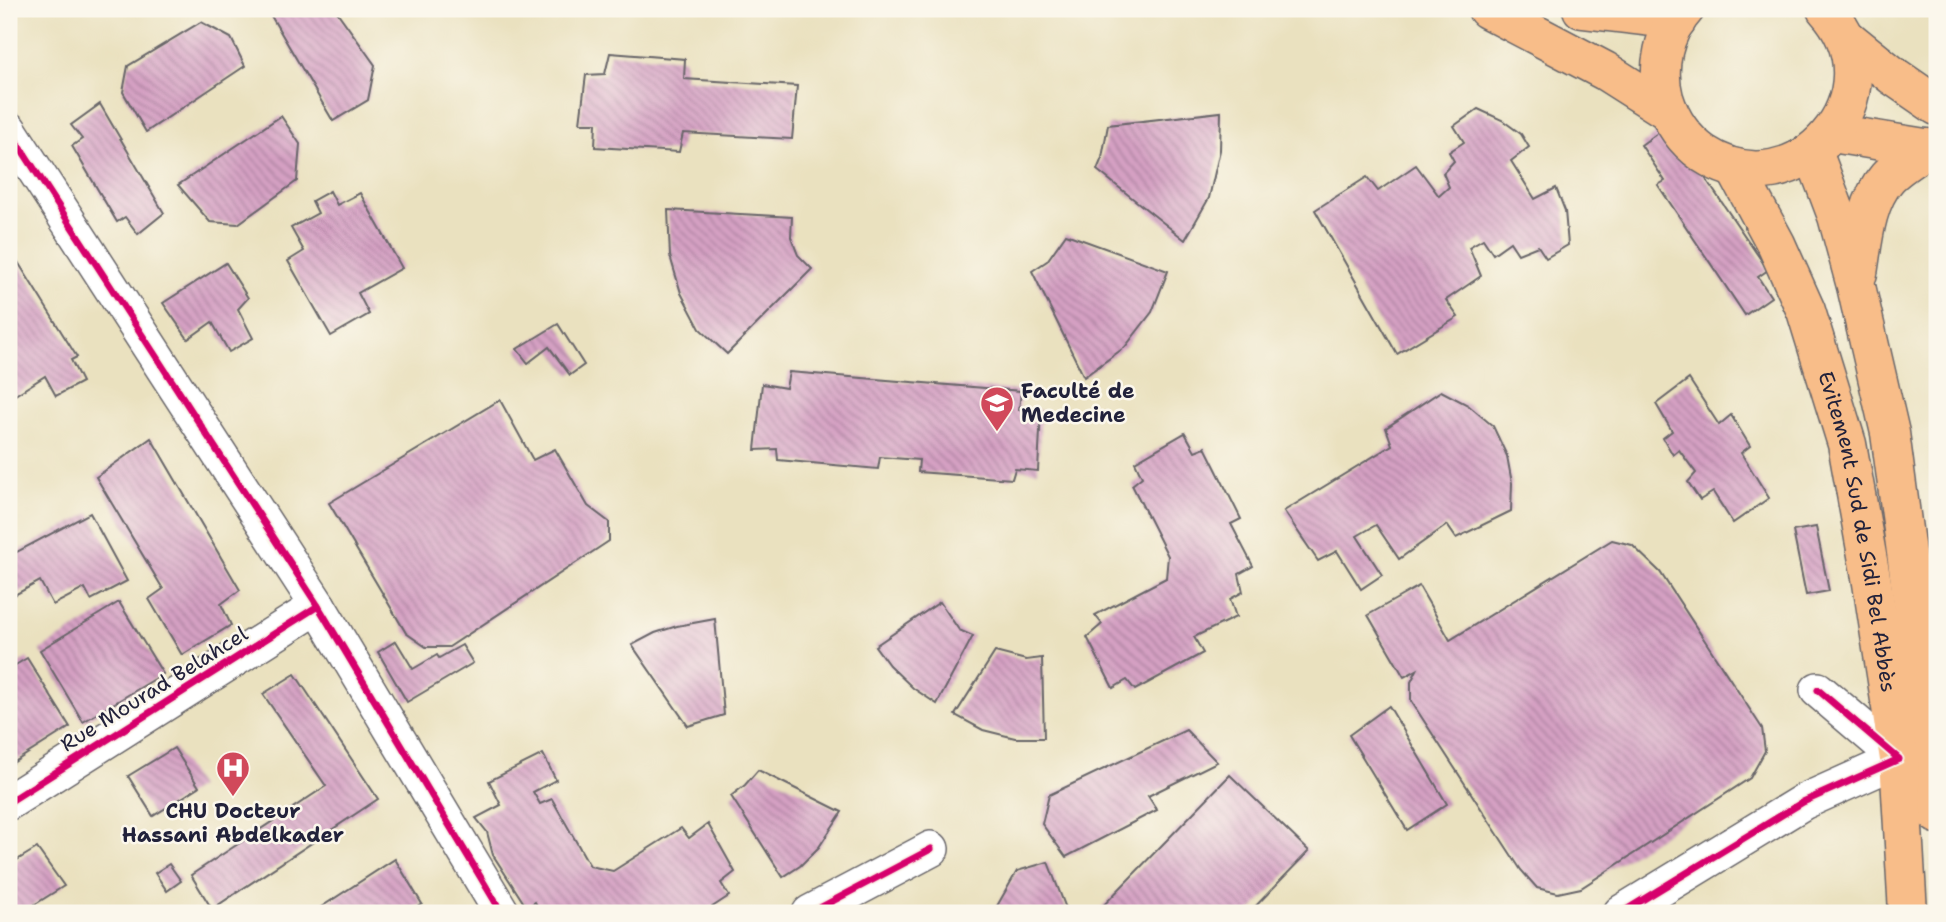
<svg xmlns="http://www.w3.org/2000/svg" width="1946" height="922" font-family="'Shantell Sans',sans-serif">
<defs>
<pattern id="building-back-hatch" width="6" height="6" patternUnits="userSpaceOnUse" patternTransform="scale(1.75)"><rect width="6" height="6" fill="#d5a0c3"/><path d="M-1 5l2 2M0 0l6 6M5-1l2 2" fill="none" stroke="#ac82a0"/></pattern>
</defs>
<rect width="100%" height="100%" fill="#fbf7ec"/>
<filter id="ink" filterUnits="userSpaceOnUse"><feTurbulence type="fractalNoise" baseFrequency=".0143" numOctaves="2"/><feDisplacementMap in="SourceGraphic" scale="14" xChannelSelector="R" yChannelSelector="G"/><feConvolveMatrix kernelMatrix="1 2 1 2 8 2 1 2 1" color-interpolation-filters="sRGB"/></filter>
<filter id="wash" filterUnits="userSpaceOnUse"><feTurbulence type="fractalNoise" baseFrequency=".00686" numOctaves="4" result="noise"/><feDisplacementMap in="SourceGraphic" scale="28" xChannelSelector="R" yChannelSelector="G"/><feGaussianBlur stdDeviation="1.57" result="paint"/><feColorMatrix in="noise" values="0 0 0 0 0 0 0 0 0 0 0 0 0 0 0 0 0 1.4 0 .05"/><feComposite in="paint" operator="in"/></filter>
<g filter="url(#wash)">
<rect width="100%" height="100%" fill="#eae1bf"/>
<g id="blocks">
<g fill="url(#building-back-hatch)">
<polygon points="267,9 335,9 375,65 368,100 333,121"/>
<polygon points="201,22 231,38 245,66 146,132 123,92 128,66"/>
<polygon points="610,53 685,59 684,79 797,86 792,139 683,133 679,152 595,147 596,123 580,123 586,75 605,74"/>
<polygon points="100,104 164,213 138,234 125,217 117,222 72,146 82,139 71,125"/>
<polygon points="1478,109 1502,120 1521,134 1529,147 1511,161 1535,199 1556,188 1565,211 1568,245 1546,258 1538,246 1518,254 1510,242 1493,254 1483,239 1469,247 1481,276 1446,300 1458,317 1397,354 1315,210 1367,177 1378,191 1416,165 1439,196 1449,187 1443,173 1454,161 1449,152 1464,142 1454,126"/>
<polygon points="1221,112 1220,150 1209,198 1185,240 1097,170 1102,158 1108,125"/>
<polygon points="281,116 300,144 297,181 238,224 210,222 178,185"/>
<polygon points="1669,125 1768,270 1758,277 1771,297 1745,315 1658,185 1665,181 1641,145"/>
<polygon points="330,191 337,205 360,193 402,268 358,293 369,314 331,336 288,261 304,251 291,228 318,213 312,201"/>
<polygon points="668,210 792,217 791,237 798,255 812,269 727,354 700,329 681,293 670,256"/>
<polygon points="1066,234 1168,271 1152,312 1125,347 1084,377 1032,271 1047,261"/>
<polygon points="13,254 77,357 71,360 82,382 56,396 45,376 9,399 9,257"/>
<polygon points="226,263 248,298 238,309 253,338 229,352 212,322 188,339 163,303"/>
<polygon points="558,324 584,365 570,375 549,347 528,363 517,349"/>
<polygon points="789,372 1021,391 1019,410 1041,410 1038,471 1015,469 1012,479 918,472 919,460 880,457 878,469 778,460 777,449 755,450 762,384 786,388"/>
<polygon points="1689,379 1719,425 1731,415 1750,446 1741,453 1769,498 1733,523 1713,492 1700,500 1688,482 1696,473 1679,450 1673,455 1663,438 1672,431 1656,404"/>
<polygon points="1441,391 1468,405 1493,426 1507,456 1512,483 1511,511 1456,538 1447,525 1399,559 1376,525 1357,536 1382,575 1361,589 1337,551 1318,561 1284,511 1392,445 1386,428"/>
<polygon points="500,400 533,460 555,449 588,506 609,522 609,541 449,647 426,647 406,633 329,503"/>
<polygon points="1185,433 1195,451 1205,447 1241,519 1231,524 1253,566 1239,574 1243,592 1230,599 1236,617 1194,637 1203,653 1135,690 1127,680 1113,688 1087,637 1102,624 1095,615 1166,578 1168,556 1132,485 1142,477 1135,462"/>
<polygon points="151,438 240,590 221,604 231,625 182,655 149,599 163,589 96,477"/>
<polygon points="90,513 127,581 91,600 85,588 53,605 40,581 9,598 9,556"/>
<polygon points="1816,527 1829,591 1806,595 1793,531"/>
<polygon points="1612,540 1632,545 1660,572 1762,728 1765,751 1750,778 1581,888 1558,893 1537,888 1521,870 1411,701 1411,682 1417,670 1404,677 1368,615 1419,586 1450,640"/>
<polygon points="119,602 163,674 83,722 40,650"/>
<polygon points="940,602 959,630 973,636 937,704 913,688 889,665 875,646"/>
<polygon points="715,619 724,715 688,726 632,645 655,633 677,626"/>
<polygon points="396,641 413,669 437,655 439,658 462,645 473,663 407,702 378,652"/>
<polygon points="995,652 1026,660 1042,658 1044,738 1015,738 983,730 955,715"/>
<polygon points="27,658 70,727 11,764 9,760 9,669"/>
<polygon points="295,674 378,799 212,909 191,875 326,786 263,694"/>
<polygon points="1389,706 1447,804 1407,830 1349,735"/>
<polygon points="1186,730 1217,762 1148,796 1157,810 1066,857 1042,824 1049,795"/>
<polygon points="174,748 199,787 153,816 128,776"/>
<polygon points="543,754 556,780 533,792 540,804 552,799 590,866 613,871 681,828 689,838 708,824 735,872 721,883 729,896 703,913 541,913 535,902 527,908 493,855 487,832 476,818 501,805 489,781"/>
<polygon points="758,770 842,812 819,847 800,866 783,877 731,796 745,785"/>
<polygon points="1230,775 1309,851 1249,913 1096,913"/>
<polygon points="37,848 64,886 21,913 9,913 9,865"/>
<polygon points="395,859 422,904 407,913 312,913"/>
<polygon points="1048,862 1067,911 1066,913 993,913 1017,871"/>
<polygon points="169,864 181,881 167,891 155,873"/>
</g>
</g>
</g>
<g filter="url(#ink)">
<use href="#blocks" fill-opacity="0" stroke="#686569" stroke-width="2"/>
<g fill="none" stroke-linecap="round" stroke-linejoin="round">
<g stroke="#686569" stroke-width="38">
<g id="minor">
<polyline points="9,130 318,606 502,913"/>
<polyline points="9,802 318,606"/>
<polyline points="810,913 931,849"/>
<polyline points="1621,913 1803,802 1899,759 1818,690"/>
</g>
</g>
<g stroke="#686569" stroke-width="41">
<g id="primary">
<polyline points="1487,9 1605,71 1668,111"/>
<polyline points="1582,9 1677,20"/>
<polyline points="1845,37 1892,75 1937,106"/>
<polyline points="1832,133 1937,150"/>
</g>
</g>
<g stroke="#686569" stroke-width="41">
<g id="trunk">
<path d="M 1685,9 C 1663,32 1656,68 1664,98 C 1671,121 1684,140 1704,154 C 1797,215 1902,92 1826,9"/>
<polyline points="1813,152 1837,216 1856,286 1890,433 1933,753 1937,814"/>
<path id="s1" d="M 1735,168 L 1776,244 L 1806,311 L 1847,444 L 1872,583 L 1899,759 L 1908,913"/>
<path d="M 1858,273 C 1863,243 1865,203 1887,178 C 1898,166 1914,157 1927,148"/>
</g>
</g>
<use href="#minor" stroke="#fff" stroke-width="35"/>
<use href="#primary" stroke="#f8bd89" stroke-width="38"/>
<use href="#trunk" stroke="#f8bd89" stroke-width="38"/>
<g stroke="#fbf7ec" stroke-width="11">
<g id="cycleway">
<polyline points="9,130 318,606 502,913"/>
<polyline points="9,802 318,606"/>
<polyline points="810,913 931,849"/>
<polyline points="1621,913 1803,802 1899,759 1818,690"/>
</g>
</g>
<use href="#cycleway" stroke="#d6006c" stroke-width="7"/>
</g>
</g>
<defs>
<g id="university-pin" transform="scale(1.75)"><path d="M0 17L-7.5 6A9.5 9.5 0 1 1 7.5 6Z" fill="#d1495b" stroke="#fbf7ec"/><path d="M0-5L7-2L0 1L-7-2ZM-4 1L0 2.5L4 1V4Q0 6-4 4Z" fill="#fff"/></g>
<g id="hospital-pin" transform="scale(1.75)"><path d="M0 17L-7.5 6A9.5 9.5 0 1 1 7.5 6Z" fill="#d1495b" stroke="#fbf7ec"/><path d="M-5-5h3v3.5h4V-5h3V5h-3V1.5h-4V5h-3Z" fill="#fff"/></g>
</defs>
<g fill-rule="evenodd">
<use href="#university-pin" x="997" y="403"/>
<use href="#hospital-pin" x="233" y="768"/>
</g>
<g text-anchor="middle" stroke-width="5" stroke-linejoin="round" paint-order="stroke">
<g font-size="21" font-weight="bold" fill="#22223b" stroke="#fbf7ec" text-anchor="start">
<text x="1021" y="398">Faculté de<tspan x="1021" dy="24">Medecine</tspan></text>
<text x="233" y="818" text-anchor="middle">CHU Docteur<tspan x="233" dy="24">Hassani Abdelkader</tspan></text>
</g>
<g font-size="21" fill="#22223b" stroke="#fbf7ec">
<text dy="7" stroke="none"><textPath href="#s1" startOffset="387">Evitement Sud de Sidi Bel Abbès</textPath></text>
<text transform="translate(154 689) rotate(-32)" y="7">Rue Mourad Belahcel</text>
</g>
</g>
<rect width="1946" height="922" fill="none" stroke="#fbf7ec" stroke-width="35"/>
</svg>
